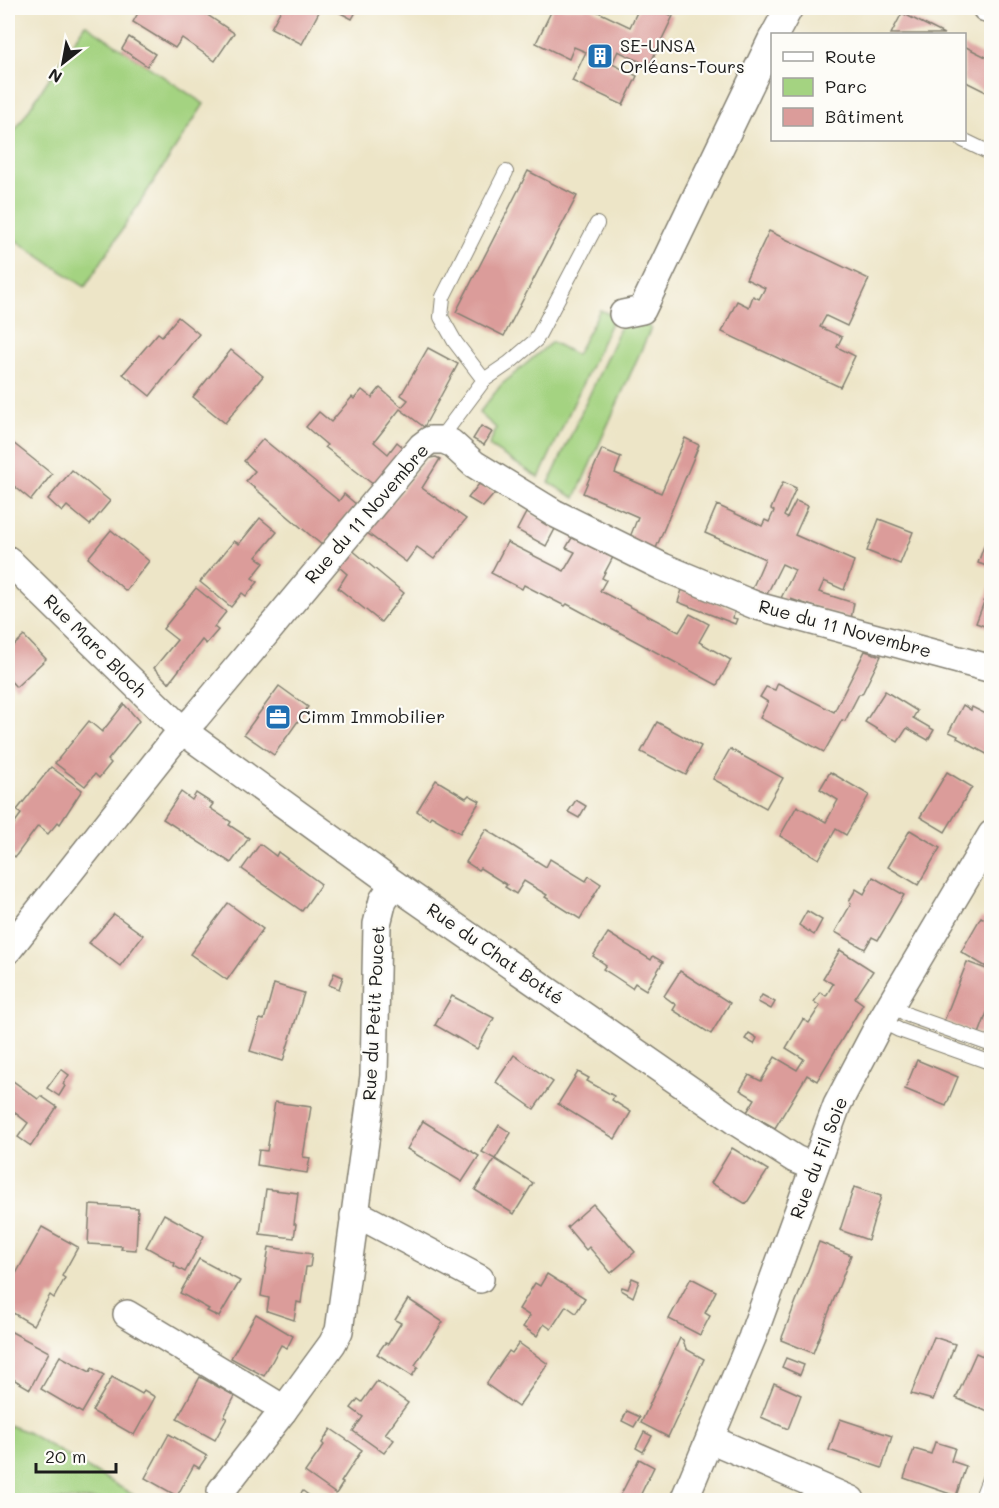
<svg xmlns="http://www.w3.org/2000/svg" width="999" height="1508" font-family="Mali,sans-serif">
<rect width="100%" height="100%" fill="#fdfcf7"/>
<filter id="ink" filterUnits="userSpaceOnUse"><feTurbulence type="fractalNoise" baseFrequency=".0167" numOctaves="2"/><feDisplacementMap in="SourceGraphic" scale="12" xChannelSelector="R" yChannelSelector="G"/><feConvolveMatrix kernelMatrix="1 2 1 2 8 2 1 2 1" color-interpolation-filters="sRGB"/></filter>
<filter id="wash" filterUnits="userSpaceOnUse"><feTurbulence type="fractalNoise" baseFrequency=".008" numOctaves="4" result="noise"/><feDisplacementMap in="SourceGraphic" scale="24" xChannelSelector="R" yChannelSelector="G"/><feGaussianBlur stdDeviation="1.35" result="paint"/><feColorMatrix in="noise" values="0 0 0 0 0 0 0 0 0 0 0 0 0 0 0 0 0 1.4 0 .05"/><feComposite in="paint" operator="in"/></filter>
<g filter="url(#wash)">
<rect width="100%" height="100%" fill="#ede5c7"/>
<g fill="#a4d381" stroke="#60784e" stroke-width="1.5">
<polygon points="85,24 204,104 85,287 8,235 8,141"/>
<polygon points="600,310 614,316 539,478 489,446 496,428 479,413 501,385 552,342 576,355"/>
<polygon points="627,313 651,328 575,498 549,483"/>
<polygon points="8,1425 27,1432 142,1500 8,1500"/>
</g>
<g id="blocks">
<g fill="#db9c9a">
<polygon points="141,8 159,8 165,12 168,8 197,8 234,33 215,61 182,38 175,48 133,22"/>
<polygon points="282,8 321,8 302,44 271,28"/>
<polygon points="331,8 358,8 352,19"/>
<polygon points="553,8 590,8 630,27 639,8 655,8 673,16 649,66 618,51 612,64 637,76 623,105 572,81 586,52 574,47 569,59 536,43"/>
<polygon points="902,13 944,34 891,34"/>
<polygon points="129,37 155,54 147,66 122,49"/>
<polygon points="964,46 992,60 992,95 964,81"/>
<polygon points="528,171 577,196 504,336 456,312"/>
<polygon points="769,231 869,279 847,326 826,316 820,327 842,337 837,347 855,356 840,387 722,332 737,301 749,307 753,296 759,299 765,288 746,279"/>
<polygon points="178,317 199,334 150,396 123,374 158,333 162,336"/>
<polygon points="428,348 458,364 424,427 400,409 374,442 388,454 397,442 405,449 374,485 325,447 327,445 306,427 319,412 331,422 352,397 354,399 362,390 372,398 380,388 402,407 408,400 401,395"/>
<polygon points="231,350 263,376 225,423 193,397"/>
<polygon points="481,426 492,432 484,445 473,439"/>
<polygon points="685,438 699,445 654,553 628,542 638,517 583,493 602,449 621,457 615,473 661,493"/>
<polygon points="8,439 52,474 31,500 8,481"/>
<polygon points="263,439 339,501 344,494 357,505 323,546 246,481 255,471 244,461"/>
<polygon points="436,457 440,459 422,488 466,519 434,559 417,547 406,562 366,532 392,500 394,501 422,464 430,458"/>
<polygon points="72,470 110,501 90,525 67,506 62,512 48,499"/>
<polygon points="783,482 796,488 784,516 787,518 796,501 808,506 795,535 854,561 844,590 824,581 819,592 854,603 851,619 791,599 789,601 781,598 795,570 782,564 767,594 752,589 765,559 705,533 717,505 762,526 765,520 769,522 774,511 771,509"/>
<polygon points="479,484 495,493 483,507 468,498"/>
<polygon points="527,511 556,527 546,546 517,530"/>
<polygon points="260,518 277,532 256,557 264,563 252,578 258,582 246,596 242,593 231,607 200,582 234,541 239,544"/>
<polygon points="879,519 913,532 900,564 867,551"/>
<polygon points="111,530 149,561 126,591 88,558"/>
<polygon points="573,536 613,557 602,578 606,580 600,591 679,632 690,614 709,624 699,642 731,660 717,685 567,604 565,606 524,585 522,589 491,573 507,542 564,571 575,552 566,548"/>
<polygon points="984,546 992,549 992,568 978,563"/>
<polygon points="351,549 404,593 381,622 338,588 347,574 338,566"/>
<polygon points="992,581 992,629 976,623"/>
<polygon points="196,588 226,612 214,627 218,630 206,644 202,640 169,683 154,668 177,640 163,629"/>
<polygon points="682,590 735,609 733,618 737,619 735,624 678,602"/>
<polygon points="24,636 46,659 16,687 8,678 8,651"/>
<polygon points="865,651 881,656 862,694 859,694 845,721 842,720 824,752 760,718 768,702 760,697 766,687 775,690 778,683 834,712"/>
<polygon points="279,686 308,707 274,755 244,734"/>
<polygon points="885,691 917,711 913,718 934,730 928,740 907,728 898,742 865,722"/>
<polygon points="124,704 139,721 108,760 111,763 99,778 95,774 85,786 55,763 89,721 102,732"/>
<polygon points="963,705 971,710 972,707 992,717 992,757 957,738 958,736 949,732"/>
<polygon points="657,722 701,746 686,775 641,752"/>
<polygon points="730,749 783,778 766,808 713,779"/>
<polygon points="51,767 82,790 60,824 58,822 48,834 38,826 15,857 8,851 8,832 21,814 17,810"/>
<polygon points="830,772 869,795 846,835 836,829 819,859 780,836 797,806 826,822 838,800 820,789"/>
<polygon points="947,772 972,787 945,832 920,817"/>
<polygon points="436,780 466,798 469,795 480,801 460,833 431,816 429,819 417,811"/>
<polygon points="181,792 192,800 196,793 213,804 210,808 231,822 229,825 249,838 231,863 163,819"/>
<polygon points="576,800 586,806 579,818 568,812"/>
<polygon points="486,829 546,867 550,859 586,881 589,876 601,884 580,919 545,897 547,895 524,881 516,894 505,887 507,885 480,868 478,870 466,862"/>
<polygon points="910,830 940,848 918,885 888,867"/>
<polygon points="260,844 276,856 278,852 321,884 302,911 242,869"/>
<polygon points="873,877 904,895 878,940 872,937 865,949 835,932 851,904 849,901 856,889 864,894"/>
<polygon points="228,903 263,929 227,980 190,954"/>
<polygon points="807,911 822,920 814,935 799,925"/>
<polygon points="114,914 143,935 120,966 89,943"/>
<polygon points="981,917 992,923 992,962 988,968 961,952"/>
<polygon points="608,933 651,960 653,956 663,962 646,990 635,983 632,988 614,976 603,969 606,965 593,956"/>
<polygon points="840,950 873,971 855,998 863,1004 817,1081 807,1075 775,1128 747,1112 755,1099 740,1090 749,1075 761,1081 775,1057 797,1070 804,1059 786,1048 803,1019 809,1023 820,1006 814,1002 820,992 826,996 833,984 823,978"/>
<polygon points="967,962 992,971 992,999 979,1034 944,1021"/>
<polygon points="680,971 730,1003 711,1034 673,1010 676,1005 664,996"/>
<polygon points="334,973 343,977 339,989 329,985"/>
<polygon points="274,984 304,993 283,1061 250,1051 260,1019 264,1020"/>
<polygon points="762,995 775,1002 771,1009 758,1002"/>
<polygon points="452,996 494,1018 477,1049 435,1025"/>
<polygon points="749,1033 757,1038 754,1044 745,1039"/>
<polygon points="514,1055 553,1082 534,1109 496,1082"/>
<polygon points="917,1060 958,1077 946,1106 905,1089"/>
<polygon points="61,1069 69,1075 63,1084 65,1086 59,1096 47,1088"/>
<polygon points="8,1071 12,1074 9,1078 38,1099 41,1096 57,1107 31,1146 18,1137 28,1123 10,1109 8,1113"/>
<polygon points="578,1072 589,1078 587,1081 614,1096 612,1100 631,1112 615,1139 558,1104"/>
<polygon points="275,1102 311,1107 303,1157 310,1158 307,1173 257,1165 259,1150 267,1151"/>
<polygon points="423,1121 479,1156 462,1182 407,1149"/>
<polygon points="499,1125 511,1133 495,1159 482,1152"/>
<polygon points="732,1148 768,1170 746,1204 711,1183"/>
<polygon points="495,1159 533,1183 514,1214 475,1190"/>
<polygon points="854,1187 881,1196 868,1240 840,1230"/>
<polygon points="266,1189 298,1193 294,1224 296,1224 294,1238 260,1234"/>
<polygon points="593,1204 635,1252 611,1273 589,1247 586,1250 567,1227"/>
<polygon points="90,1205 138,1208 136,1250 121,1249 122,1246 88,1244"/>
<polygon points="164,1214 204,1236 185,1272 174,1266 175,1263 146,1247"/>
<polygon points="42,1227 78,1247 62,1276 65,1278 54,1298 50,1295 33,1325 8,1310 8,1288"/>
<polygon points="819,1242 851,1255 813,1353 781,1340"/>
<polygon points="269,1247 312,1254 310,1267 306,1267 301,1303 297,1302 294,1320 267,1311 269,1298 261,1296"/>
<polygon points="199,1259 240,1281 219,1317 207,1311 209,1309 180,1293"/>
<polygon points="547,1274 585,1298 576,1313 566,1306 551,1329 544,1324 537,1336 523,1327 530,1316 519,1309 535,1283 540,1286"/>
<polygon points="632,1278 639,1281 633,1297 621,1290 622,1287 628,1289"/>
<polygon points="691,1278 716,1291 705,1313 710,1316 700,1335 669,1319"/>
<polygon points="408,1299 443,1322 415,1365 418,1367 412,1376 377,1354 385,1343 388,1344 401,1323 395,1320"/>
<polygon points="256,1314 293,1336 287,1348 281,1345 264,1376 231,1358"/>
<polygon points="8,1330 49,1352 30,1389 8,1376"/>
<polygon points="934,1337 955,1344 933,1400 911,1394"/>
<polygon points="680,1338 683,1340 686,1349 704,1359 668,1437 641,1423"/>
<polygon points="519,1343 548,1364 518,1407 486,1384 509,1351 512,1353"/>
<polygon points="976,1353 992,1360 992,1405 988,1412 956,1398"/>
<polygon points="60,1356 90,1372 92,1368 104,1375 82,1413 41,1389"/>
<polygon points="786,1358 804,1365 800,1375 782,1367"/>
<polygon points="112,1377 142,1394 144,1390 155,1397 134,1435 92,1411"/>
<polygon points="200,1377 235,1396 224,1417 227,1418 215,1440 177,1419"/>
<polygon points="377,1381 408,1403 385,1434 394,1440 384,1453 353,1431 363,1417 351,1408 358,1399 362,1402"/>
<polygon points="774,1383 801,1395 788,1429 761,1417"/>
<polygon points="627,1411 640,1417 634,1427 622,1421"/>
<polygon points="840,1419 892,1436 882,1468 829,1450"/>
<polygon points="331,1429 362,1450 341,1482 343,1483 336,1494 305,1472 324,1445 322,1443"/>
<polygon points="644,1432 652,1436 643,1452 636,1448"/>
<polygon points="169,1434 207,1456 199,1468 194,1465 177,1496 145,1478"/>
<polygon points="935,1442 955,1448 951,1461 966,1466 956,1496 904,1478 914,1449 931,1454"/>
<polygon points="639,1459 654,1467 640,1496 648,1500 618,1500"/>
<polygon points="303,1491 315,1500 296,1500"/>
</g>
</g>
</g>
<g filter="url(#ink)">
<use href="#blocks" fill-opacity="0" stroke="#848072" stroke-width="1.5"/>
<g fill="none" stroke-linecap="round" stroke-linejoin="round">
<g stroke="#848072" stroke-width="16">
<g id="lane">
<polyline points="963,140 992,154"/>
<polyline points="484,380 509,363 536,340 597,224"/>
<polyline points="440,439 484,380 455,342 441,317 443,297 506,172"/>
<polyline points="892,1005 908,1015 992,1045"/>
<polyline points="881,1021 899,1030 992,1063"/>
<polyline points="981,1500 992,1471"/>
</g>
</g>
<g stroke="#848072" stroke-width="30">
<g id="street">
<polyline points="986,8 992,10"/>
<polyline points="775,34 789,8"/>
<polyline points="623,314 642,310 772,39"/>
<polyline points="8,560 183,731 394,884 735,1121 795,1159 814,1167"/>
<polyline points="8,950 173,741 196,717 422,446 430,440 444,440 451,443 474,464 554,513 663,567 757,606 992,669"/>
<polyline points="354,1216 365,1218 480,1279"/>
<polyline points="127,1314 274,1403 283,1411"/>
<polyline points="710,1439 851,1500"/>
<polyline points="221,1491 283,1411 332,1344 339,1331 374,1076 377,924 383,900 394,884"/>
<polyline points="684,1500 752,1338 837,1105 881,1021 992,834"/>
</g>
</g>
<use href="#lane" stroke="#fff" stroke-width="14"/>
<use href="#street" stroke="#fff" stroke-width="27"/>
</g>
</g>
<defs>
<g id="building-square" transform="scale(1.35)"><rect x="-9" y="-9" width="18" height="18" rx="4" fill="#1f6fb2" stroke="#fdfcf7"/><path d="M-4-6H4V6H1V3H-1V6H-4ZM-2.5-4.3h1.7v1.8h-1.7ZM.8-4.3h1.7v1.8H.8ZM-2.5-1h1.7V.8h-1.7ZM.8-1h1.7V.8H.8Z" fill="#fff"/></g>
<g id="office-square" transform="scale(1.35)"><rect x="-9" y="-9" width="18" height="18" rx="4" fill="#1f6fb2" stroke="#fdfcf7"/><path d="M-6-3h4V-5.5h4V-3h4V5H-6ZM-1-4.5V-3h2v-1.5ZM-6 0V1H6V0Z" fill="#fff"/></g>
</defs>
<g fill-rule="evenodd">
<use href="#building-square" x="600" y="56"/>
<use href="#office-square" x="278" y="717"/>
</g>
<g text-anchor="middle" stroke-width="4.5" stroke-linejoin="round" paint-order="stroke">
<g font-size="18" fill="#1c1c1c" stroke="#fdfcf7" text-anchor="start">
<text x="620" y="52">SE-UNSA<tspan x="620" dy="21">Orléans-Tours</tspan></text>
<text x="298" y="723">Cimm Immobilier</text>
</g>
<g font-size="18" fill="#1c1c1c" stroke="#fdfcf7">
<text transform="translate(367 514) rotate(-49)" y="6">Rue du 11 Novembre</text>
<text transform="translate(845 629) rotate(15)" y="6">Rue du 11 Novembre</text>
<text transform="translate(95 646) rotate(45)" y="6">Rue Marc Bloch</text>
<text transform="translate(495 954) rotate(35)" y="6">Rue du Chat Botté</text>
<text transform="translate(374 1013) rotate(-87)" y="6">Rue du Petit Poucet</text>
<text transform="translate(819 1158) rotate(-69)" y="6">Rue du Fil Soie</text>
</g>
</g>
<rect width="999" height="1508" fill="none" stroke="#fdfcf7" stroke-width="30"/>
<rect x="771" y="33" width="195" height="108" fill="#fdfcf7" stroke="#a3a29f" stroke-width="1.5"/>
<rect x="783" y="52" width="30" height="9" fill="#ffffff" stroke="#a3a29f" stroke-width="1.5"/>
<text x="825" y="63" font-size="18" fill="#1c1c1c">Route</text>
<rect x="783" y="78" width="30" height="18" fill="#a4d381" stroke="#a3a29f" stroke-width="1.5"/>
<text x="825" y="93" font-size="18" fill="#1c1c1c">Parc</text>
<rect x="783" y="108" width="30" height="18" fill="#db9c9a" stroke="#a3a29f" stroke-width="1.5"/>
<text x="825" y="123" font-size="18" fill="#1c1c1c">Bâtiment</text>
<g transform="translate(63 63) rotate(211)" stroke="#fdfcf7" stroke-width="4.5" paint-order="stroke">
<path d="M0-4.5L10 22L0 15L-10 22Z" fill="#1c1c1c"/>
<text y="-9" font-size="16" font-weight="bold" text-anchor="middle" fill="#1c1c1c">N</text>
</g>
<path d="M36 1463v9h80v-9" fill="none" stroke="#1c1c1c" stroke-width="3"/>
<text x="45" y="1463" font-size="18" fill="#1c1c1c" stroke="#fdfcf7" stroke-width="4.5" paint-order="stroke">20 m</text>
</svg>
